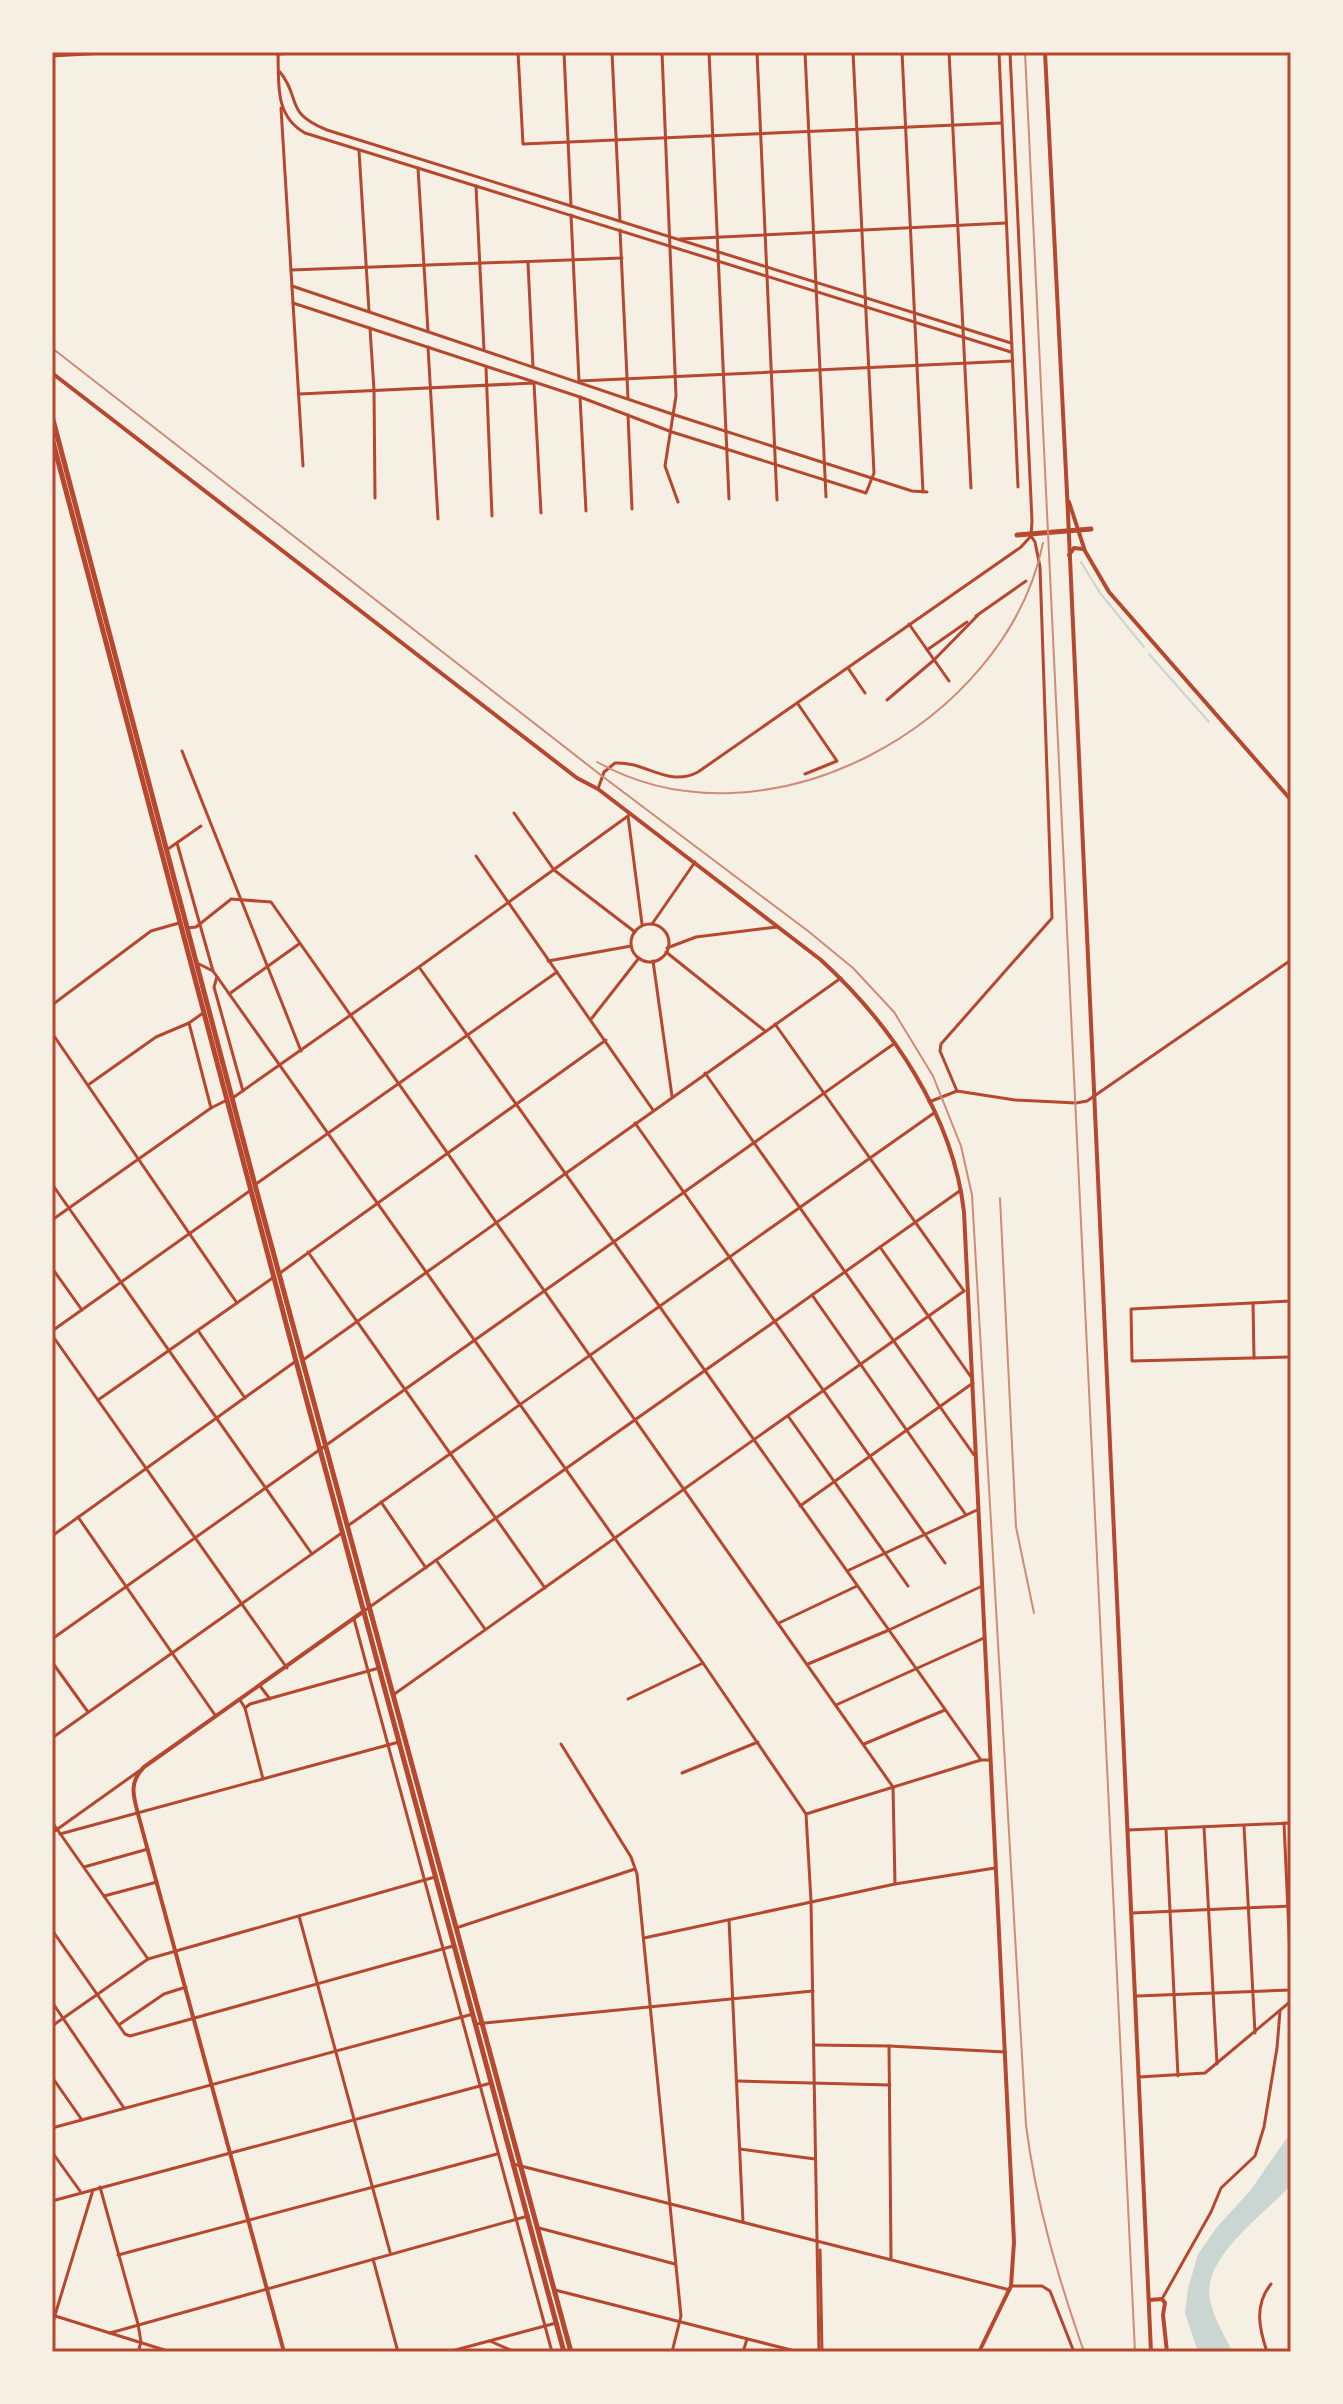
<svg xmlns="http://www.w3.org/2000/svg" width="1343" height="2404" font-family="'Libre Baskerville',serif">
<rect width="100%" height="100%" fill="#f6efe4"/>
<path fill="#c9d6d2" d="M 1291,2132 L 1291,2185 C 1266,2213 1201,2257 1210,2300 C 1214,2318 1224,2336 1233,2352 L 1198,2352 L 1185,2313 L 1188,2289 L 1198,2254 L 1217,2227 L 1250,2191 Z"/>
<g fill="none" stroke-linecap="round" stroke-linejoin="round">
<g stroke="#c9d6d2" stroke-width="2">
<polyline points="1081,562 1100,593 1144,647"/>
<polyline points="1149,654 1209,722"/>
</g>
<g stroke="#b5482f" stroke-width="3">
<path d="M 278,52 C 279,82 274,116 305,133 L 1011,352"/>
<polyline points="518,52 523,144 1001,123"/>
<polyline points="564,52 571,206"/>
<polyline points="612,52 620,221"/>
<polyline points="662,52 676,396 665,466 678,502"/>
<polyline points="709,52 729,499"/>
<polyline points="757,52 777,500"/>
<polyline points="805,52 826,497"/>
<polyline points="902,52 923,492"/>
<polyline points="949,52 971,488"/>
<polyline points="999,52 1018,487"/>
<polyline points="278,54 314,52"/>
<polyline points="52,56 123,52"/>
<path d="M 280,72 C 302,99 283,112 327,130 L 1011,343"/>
<polyline points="281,108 303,466"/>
<polyline points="359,151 369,311"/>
<polyline points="418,168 428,331"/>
<polyline points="476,186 484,350"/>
<polyline points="571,215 579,381 1012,361"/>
<polyline points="620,230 628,398"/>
<polyline points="680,239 1006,223"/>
<polyline points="528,263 533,367"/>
<polyline points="291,270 622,258"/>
<polyline points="292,286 675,415 912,491 927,492"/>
<polyline points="293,303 580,397 672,432 866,493 874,473 853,52"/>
<polyline points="370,328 374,390 375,498"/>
<polyline points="428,347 438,519"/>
<polyline points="486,368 492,516"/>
<polyline points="299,394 534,383 541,513"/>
<polyline points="580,397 586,511"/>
<polyline points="628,415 632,509"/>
<polyline points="976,616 1026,581"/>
<polyline points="909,624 949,681"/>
<polyline points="927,650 967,622"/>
<polyline points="848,668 865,693"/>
<polyline points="887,700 934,660 978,615"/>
<polyline points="798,704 837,761 805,774"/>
<polyline points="182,751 301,1051"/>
<path d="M 598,789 L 604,772 L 615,763 C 645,761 668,788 698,772 L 1021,547 L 1031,536 L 1032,521 L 1010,52"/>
<polyline points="514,813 554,870 635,932"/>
<polyline points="628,816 642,924"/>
<polyline points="177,843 213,971"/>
<polyline points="168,849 201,826"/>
<polyline points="476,856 653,1110"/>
<polyline points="231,899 271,902 893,1787 895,1884"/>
<polyline points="652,924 695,862"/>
<circle cx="650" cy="943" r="19"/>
<polyline points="187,928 196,927 230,900"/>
<polyline points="667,948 696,937 777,927"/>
<polyline points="666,952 765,1031"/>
<polyline points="548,961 631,946"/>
<polyline points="653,961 672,1096"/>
<polyline points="197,963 213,971 703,1663 806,1814 811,1901 819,2352"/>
<polyline points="419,967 981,1760 989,1760"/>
<polyline points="217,977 214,987 243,1091"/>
<polyline points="229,994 299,944"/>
<polyline points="52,1005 151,931 179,923"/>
<polyline points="592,1018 639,958"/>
<polyline points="189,1023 211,1108"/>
<polyline points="775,1024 964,1291"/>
<polyline points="52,1033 237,1303"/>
<polyline points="705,1073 974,1455"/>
<polyline points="88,1085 156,1037 189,1023 203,1013"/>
<polyline points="957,1091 940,1051 941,1044 1052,918 1040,567 1035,542 1031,536"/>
<polyline points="234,1097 419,967 628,816"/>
<polyline points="929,1102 957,1091 1015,1100 1076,1103 1087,1101 1291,960"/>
<polyline points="635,1123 945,1563"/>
<polyline points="52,1184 312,1554"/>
<polyline points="256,1184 557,972"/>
<polyline points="52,1220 211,1108 227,1100"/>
<polyline points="880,1247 971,1377"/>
<polyline points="308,1252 545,1588"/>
<polyline points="52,1268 82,1310"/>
<polyline points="280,1273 606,1040"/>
<polyline points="812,1295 966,1515"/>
<polyline points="1291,1301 1131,1309 1132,1361 1291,1357"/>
<polyline points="1253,1303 1254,1358"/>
<polyline points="52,1331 251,1190"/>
<polyline points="199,1332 245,1398"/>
<polyline points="52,1335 287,1668"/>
<polyline points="303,1360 841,978"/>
<polyline points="98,1400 274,1277"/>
<polyline points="788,1416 908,1586"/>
<polyline points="381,1502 426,1568"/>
<polyline points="800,1506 973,1383"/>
<polyline points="78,1517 215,1715"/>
<polyline points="349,1525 934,1113"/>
<polyline points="52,1536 296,1361"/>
<polyline points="436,1560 485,1629"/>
<polyline points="847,1571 977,1510"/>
<polyline points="364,1611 961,1190"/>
<polyline points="354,1619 552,2352"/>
<polyline points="779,1623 857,1586"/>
<polyline points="52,1639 895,1043"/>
<polyline points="52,1662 88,1712"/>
<polyline points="808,1664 889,1630 982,1586"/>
<polyline points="260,1686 270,1699"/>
<polyline points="393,1695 964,1291"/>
<polyline points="628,1699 703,1663"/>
<polyline points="240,1700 245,1708 263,1779"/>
<polyline points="836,1705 984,1638"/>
<polyline points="245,1708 250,1704 379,1668"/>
<polyline points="52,1738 343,1532"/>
<polyline points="561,1744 631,1857 637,1874 681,2316 672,2352"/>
<polyline points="864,1744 945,1710"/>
<polyline points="682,1773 758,1742"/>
<polyline points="806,1814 981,1760"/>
<polyline points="52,1822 148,1959"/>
<polyline points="1284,1823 1291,1978"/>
<polyline points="1244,1826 1255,2033"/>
<polyline points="1204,1827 1217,2064"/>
<polyline points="1166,1829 1178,2076"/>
<polyline points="1128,1830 1291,1823"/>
<polyline points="52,1833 139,1771"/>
<polyline points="60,1834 399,1742"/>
<polyline points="84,1867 148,1849"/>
<polyline points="104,1896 157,1882"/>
<polyline points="1132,1913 1291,1906"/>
<polyline points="299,1916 390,2252"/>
<polyline points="729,1920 743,2222"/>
<polyline points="456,1928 635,1869"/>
<polyline points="52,1930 125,2034 130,2036 453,1946"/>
<polyline points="644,1938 895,1884 995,1868"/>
<polyline points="1137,1996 1291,1990"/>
<polyline points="52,2002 124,2108"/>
<polyline points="120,2024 164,1994 186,1987"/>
<polyline points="475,2024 813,1991"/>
<polyline points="52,2026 148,1959 435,1877"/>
<polyline points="814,2045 889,2046 1005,2052"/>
<polyline points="889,2046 891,2258"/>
<polyline points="52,2077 82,2120"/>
<polyline points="1139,2077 1205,2073 1291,2001"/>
<polyline points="738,2081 890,2085"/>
<polyline points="52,2128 473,2014"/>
<polyline points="740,2149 815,2159"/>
<polyline points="52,2152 80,2191"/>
<polyline points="513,2164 1010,2290"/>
<polyline points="100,2187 138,2324 141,2342 138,2352"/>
<polyline points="52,2201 491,2083"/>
<polyline points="539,2228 675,2264"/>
<polyline points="820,2250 822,2352"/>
<polyline points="118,2255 497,2154"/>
<polyline points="373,2259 398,2352"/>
<polyline points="1011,2286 1042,2286 1050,2291 1074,2352"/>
<polyline points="555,2290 799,2352"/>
<polyline points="1162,2299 1211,2212 1221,2188 1255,2156 1264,2127 1277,2048 1280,2011"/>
<polyline points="52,2315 171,2352"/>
<polyline points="52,2325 93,2190"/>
<polyline points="110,2333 528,2216"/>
<polyline points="490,2341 515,2352"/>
<polyline points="448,2352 556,2323"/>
<polyline points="743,2352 747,2339"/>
<path d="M 1267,2352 C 1259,2328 1254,2305 1271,2284"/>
</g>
<polyline stroke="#b5482f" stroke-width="4" points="1149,2300 1162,2299 1165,2303 1163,2315 1167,2352"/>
<g stroke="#b5482f" stroke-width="4">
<polyline points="1045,52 1067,493"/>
<path d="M 52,373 L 577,778 L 598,789 L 821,960 C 891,1024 953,1115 964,1212 L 1014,2242 L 1011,2286 L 979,2352"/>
<polyline points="1067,492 1151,2352"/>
<polyline points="1069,502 1085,551 1109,592 1291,800"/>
<polyline points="1069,555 1074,548 1083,549"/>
<path d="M 284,2352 L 138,1814 C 133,1795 129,1782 144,1767 L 364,1611"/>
</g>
<g stroke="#b5482f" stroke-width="5">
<polyline points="52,416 255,1185 571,2352"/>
<polyline points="52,438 296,1361 564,2352"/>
<polyline points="1017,535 1091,529"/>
</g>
<g stroke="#cf8b77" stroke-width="2">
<polyline points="1025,52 1135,2352"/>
<path d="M 52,348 L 602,776 L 808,931 L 853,968 L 894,1012 L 933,1076 L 961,1146 L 972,1195 L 1026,2125 C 1036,2204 1058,2277 1084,2352"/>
<path d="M 597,762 C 764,856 1006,725 1043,543"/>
<polyline points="1000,1198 1016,1527 1034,1613"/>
</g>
</g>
<rect width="1343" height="2404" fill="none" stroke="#f6efe4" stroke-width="108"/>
<rect x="54" y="54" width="1235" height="2296" fill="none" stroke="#b5482f" stroke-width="3"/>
</svg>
